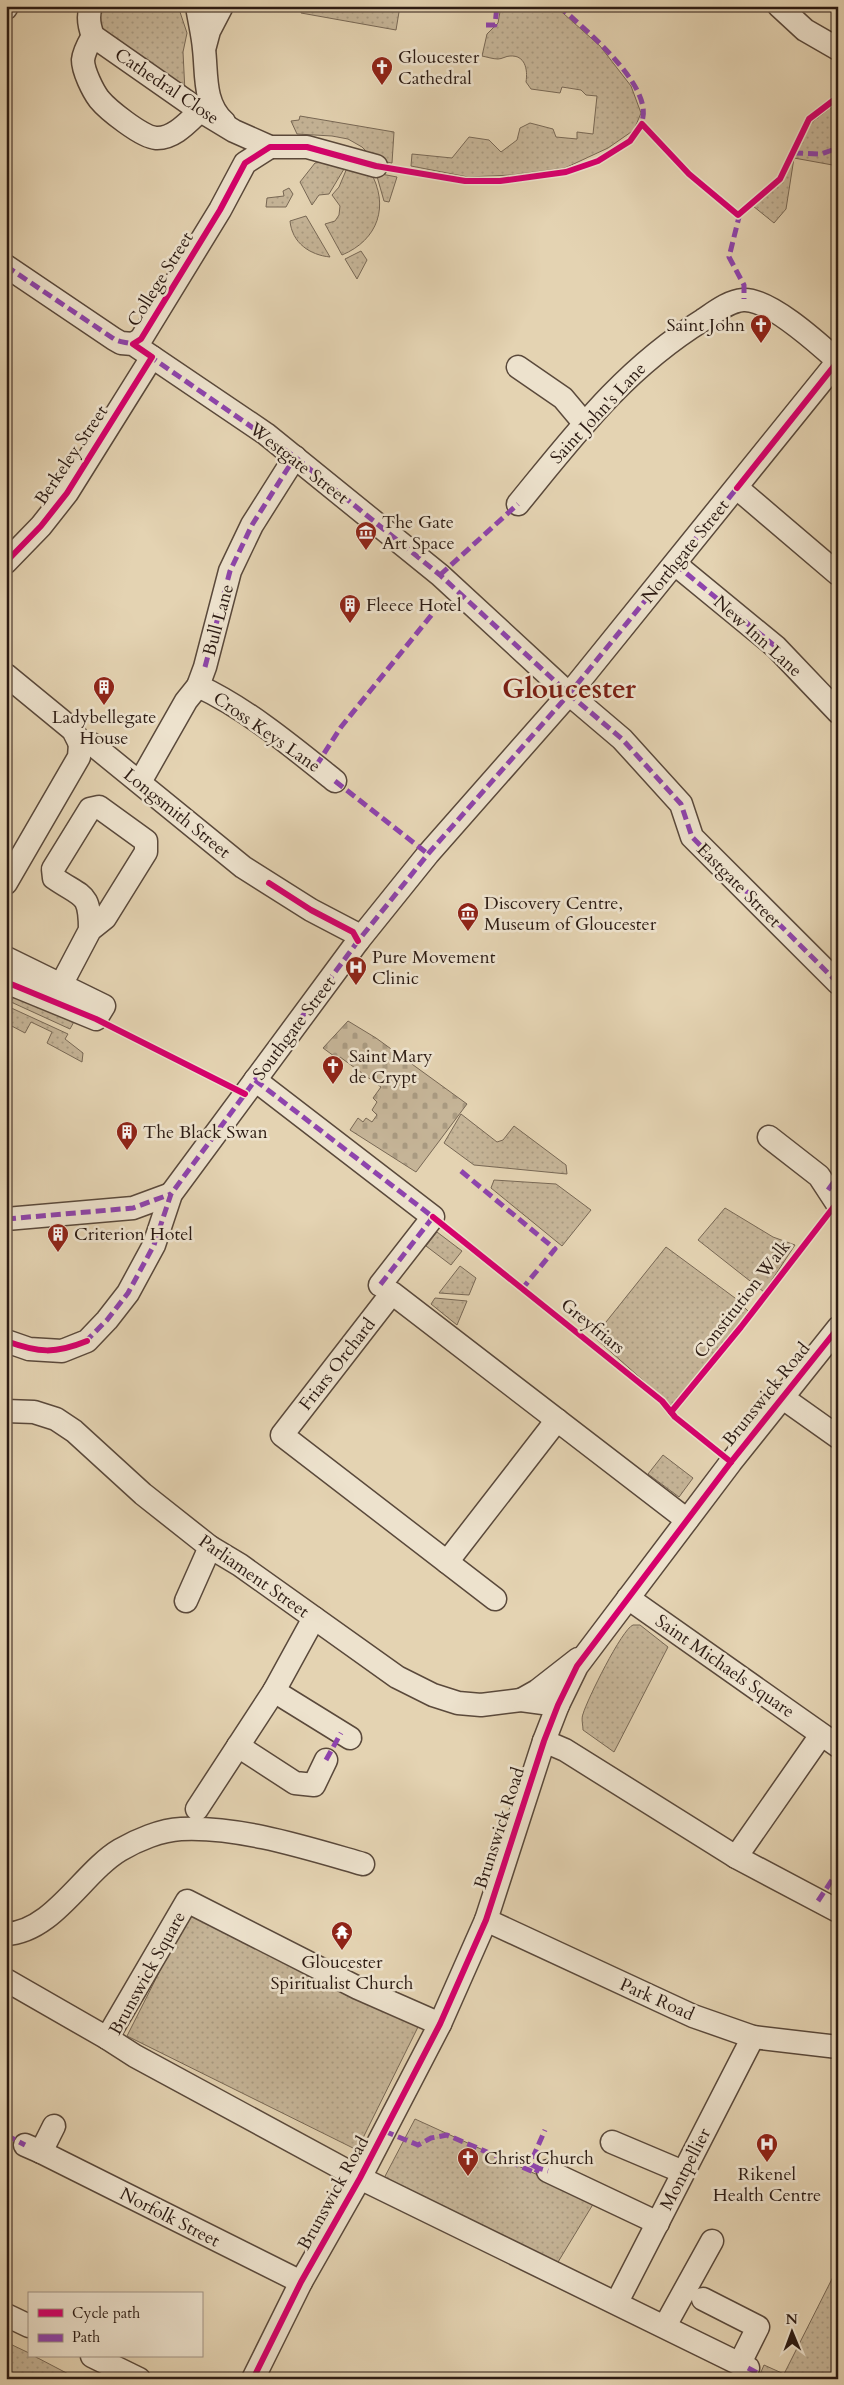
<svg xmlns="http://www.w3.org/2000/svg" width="844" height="2385" font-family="Cardo,serif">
<defs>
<pattern id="green-dots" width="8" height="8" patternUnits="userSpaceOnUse" patternTransform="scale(1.25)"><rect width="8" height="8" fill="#c5b497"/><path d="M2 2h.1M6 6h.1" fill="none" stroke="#a99a81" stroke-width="1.8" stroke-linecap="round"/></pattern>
<pattern id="cemetery-stones" width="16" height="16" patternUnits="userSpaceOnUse" patternTransform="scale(1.25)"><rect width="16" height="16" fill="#c5b497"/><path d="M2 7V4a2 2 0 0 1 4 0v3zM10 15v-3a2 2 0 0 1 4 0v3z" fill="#a99a81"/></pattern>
</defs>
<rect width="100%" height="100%" fill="#e4d3b2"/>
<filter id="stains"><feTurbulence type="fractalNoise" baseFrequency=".004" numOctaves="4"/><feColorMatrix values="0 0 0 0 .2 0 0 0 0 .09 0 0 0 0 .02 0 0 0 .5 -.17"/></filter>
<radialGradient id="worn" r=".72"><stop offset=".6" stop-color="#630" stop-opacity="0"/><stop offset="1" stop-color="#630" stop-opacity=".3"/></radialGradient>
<g fill="url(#green-dots)" stroke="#786855">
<polygon points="98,6 178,6 187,33 183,52 185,92 102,33"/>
<polygon points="302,6 400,6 396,30 301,13"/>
<path d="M 501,6 L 555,6 L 600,46 L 631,86 L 641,113 L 634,130 L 608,148 L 565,168 L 512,175 L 468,177 L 411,166 L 412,154 L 452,158 L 469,137 L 489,140 L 501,152 L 517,140 L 520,128 L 530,123 L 553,129 L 556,137 L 577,139 L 577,132 L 593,134 L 597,96 L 586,95 L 581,90 L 562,87 L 560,93 L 531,89 L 526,82 C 528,69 525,55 510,56 C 506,56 502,59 498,59 C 493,59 487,57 482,56 L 487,34 L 498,23 Z"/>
<polygon points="838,102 838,166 794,158 786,209 774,223 753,206 783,178 812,122"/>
<polygon points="300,116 394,132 392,163 375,160 362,147 348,139 332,136 297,134 291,121 299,120"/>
<polygon points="323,162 344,169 329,194 319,195 312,205 300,182 315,163"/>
<path d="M 347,168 L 370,171 C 390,206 378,240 342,255 L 325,224 L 335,221 L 339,215 L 340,206 L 332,195 L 339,187 Z"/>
<polygon points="376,173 397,177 389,202 384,201"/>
<polygon points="289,188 293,194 286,207 266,207 267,198 284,196 283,191"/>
<path d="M 306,216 L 330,257 C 310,255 292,243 290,221 Z"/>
<polygon points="361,251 367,260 357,279 345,259"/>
<polygon points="15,994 76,1018 70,1029 11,1002"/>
<polygon points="7,1006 68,1034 65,1039 83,1053 82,1062 47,1043 52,1032 31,1022 25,1033 6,1023"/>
<polygon points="461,1114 497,1142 503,1140 514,1126 566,1165 567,1174 474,1165 444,1143"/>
<polygon points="494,1180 556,1184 591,1210 562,1246 491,1188"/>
<polygon points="725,1208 773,1237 795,1245 764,1292 698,1240"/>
<polygon points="437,1232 462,1251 451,1265 426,1246"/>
<polygon points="666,1247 735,1298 750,1313 672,1406 594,1337"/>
<polygon points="460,1266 476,1278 469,1295 439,1293"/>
<polygon points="435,1298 467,1301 457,1325 431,1304"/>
<polygon points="663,1455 693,1478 679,1497 648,1474"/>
<path d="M 633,1625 L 640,1625 L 668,1647 L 614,1752 L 583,1730 C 583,1725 581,1719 583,1714 C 587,1700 622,1629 633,1625 Z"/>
<polygon points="189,1913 418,2027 357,2150 127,2036"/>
<polygon points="415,2119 595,2201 555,2267 382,2182"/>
<polygon points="838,2267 838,2379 758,2379 764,2365 784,2374"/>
<polygon points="6,2342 29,2353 29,2356 34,2356 78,2379 6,2379"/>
</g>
<polygon fill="url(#cemetery-stones)" stroke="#786855" points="348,1021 376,1038 467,1104 416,1172 350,1130 358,1118 363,1122 366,1118 372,1122 377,1115 372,1110 377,1102 373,1098 381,1087 340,1057 338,1059 323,1048"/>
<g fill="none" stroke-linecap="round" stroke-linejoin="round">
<g stroke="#5a493b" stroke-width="25">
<g id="minor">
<path d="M 91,6 C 87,17 89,26 93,36 L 196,108 L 234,131 L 270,147 L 307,147 L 376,166"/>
<path d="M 197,6 C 199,20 203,35 204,49 C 207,74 203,103 224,122"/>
<polyline points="779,6 805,30 838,49"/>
<polyline points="6,8 7,6"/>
<path d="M 93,36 C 89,43 84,51 83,60 C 83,71 93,91 99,99 C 108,110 142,137 156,138 C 174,139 189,121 201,110"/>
<polyline points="205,46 209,31 222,6"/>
<polyline points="6,266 114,339 121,343 133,344 266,434 440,575 569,694 622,739 681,804 692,837 838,983"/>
<polyline points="133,344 141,339 220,210 245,163 270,147"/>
<polyline points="518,367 563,398 584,423"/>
<polyline points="737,488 838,574"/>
<path d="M 518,504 C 576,433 624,369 703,320 C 715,312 729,301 743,300 C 769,298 819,344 838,361"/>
<polyline points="6,562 41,526 67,493 152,357"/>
<polyline points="675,564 776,647 838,712"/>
<polyline points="6,675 73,730 80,744 92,744 243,867 311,910 353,932 358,941"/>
<path d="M 198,686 C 246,708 294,748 335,781"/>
<polyline points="140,782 186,701 198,686 205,667 230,571 252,525 295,457"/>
<polyline points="6,883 79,757 80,744"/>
<polyline points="6,958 104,1006 96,1019 6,982"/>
<path d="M 61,985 L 90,930 L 105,918 L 146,852 L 146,841 L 99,807 L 90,809 L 53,869 L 54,878 C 83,898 90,892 90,930"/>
<polyline points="255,1080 433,1217 380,1285"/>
<polyline points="769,1137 819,1176 838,1205"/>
<polyline points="6,1219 133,1208 171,1194"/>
<polyline points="6,1341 29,1349 62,1351 87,1341 107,1320 128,1293 154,1245 171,1194 358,941 428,854 569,694 838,361"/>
<polyline points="783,1398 838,1437"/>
<polyline points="6,1411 34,1412 56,1419 74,1431 143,1494 210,1547 240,1565 397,1677 433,1695 458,1703 481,1705 521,1700 558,1705"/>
<polyline points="447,1562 557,1420"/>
<polyline points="628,1598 838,1746"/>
<polyline points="495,1599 282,1435 392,1293 687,1520"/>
<polyline points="186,1601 210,1547"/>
<polyline points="274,1691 350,1738"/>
<polyline points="521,1700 537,1691 578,1659"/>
<polyline points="821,1735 736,1857 838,1911"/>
<polyline points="544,1741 565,1750 736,1857"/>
<polyline points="238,1746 295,1783 314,1785 326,1760"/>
<polyline points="197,1809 274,1691 314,1618"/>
<polyline points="486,1920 693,2016 753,2037 838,2047"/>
<path d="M 6,1934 C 53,1932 83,1872 120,1850 C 137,1840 161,1830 181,1829 C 239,1826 307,1848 363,1864"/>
<polyline points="6,1980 107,2038"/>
<polyline points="440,2024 358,1988 187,1901 107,2038 135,2056 360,2178 748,2368 743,2379"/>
<polyline points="612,2142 683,2172"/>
<polyline points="25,2145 41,2152 54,2126"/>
<polyline points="41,2152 301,2282"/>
<polyline points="548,2171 658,2223"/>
<polyline points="703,2299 758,2327 740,2363"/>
<polyline points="617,2302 753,2037"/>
<polyline points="6,2315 29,2326"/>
<polyline points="665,2326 712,2241"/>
<polyline points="92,2356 139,2379"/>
<polyline points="253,2379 301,2282 360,2178 440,2024 486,1920 544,1741 558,1705 577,1666 731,1462 838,1328"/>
</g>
</g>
<use href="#minor" stroke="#ede2cd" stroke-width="22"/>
<g stroke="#8e44ad" stroke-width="5" stroke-dasharray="10 5" stroke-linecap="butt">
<polyline points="196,6 197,7"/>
<path d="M 559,6 C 582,27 663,92 639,127"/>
<polyline points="486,25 495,25 497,6"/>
<polyline points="793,153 821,154 838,148"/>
<polyline points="740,213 729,257 744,285 744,299"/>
<path d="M 6,266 L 114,339 C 121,343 130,342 136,346"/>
<polyline points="148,355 295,457 440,575 569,694 622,739 681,804 692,837 838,983"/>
<polyline points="675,564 776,647"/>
<polyline points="440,575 518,504"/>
<polyline points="205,667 230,571 252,525 295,457"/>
<polyline points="316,766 341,727 442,602"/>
<polyline points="335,781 428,854"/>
<polyline points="255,1080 433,1217 380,1285"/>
<polyline points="461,1171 555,1249 522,1289"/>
<polyline points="828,1190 838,1176"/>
<polyline points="6,1219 133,1208 171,1194"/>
<polyline points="85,1342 107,1320 128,1293 154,1245 171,1194 358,941 428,854 569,694 737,488"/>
<polyline points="326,1760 341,1733"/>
<polyline points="818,1901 838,1871"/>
<polyline points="384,2131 418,2145 431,2138 447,2135 536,2173 538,2168 548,2171"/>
<polyline points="6,2135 25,2145"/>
<polyline points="538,2168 530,2164 545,2130"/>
<polyline points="748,2368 769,2379"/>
</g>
<g stroke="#ede2cd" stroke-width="9">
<g id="cycleway">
<polyline points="737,488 838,361"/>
<polyline points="6,562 41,526 67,493 152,357 133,344 141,339 220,210 245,163 270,147 307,147 376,166 465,181 500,181 566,172 598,161 630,141 642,124 689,174 738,215 780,179 809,119 838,97"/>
<polyline points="269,883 311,910 353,932 358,941"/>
<polyline points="6,982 96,1019 245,1094"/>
<polyline points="433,1217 662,1401 675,1417 731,1462"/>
<path d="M 6,1341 C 39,1353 55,1354 87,1341"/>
<polyline points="671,1412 741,1327 836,1204"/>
<polyline points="253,2379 301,2282 360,2178 440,2024 486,1920 544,1741 558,1705 577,1666 731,1462 838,1328"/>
</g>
</g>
<use href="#cycleway" stroke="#d6006c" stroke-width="6"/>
</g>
<defs>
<g id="church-pin" transform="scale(1.125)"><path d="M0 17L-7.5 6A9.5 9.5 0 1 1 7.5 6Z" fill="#8f2418" stroke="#ede2cd"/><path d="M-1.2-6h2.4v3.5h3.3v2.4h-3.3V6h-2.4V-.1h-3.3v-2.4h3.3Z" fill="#fff"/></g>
<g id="museum-pin" transform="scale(1.125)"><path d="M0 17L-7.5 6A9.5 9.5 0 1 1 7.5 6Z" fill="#8f2418" stroke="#ede2cd"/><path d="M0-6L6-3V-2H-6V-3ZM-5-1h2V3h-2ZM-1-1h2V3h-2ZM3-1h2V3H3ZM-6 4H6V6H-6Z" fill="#fff"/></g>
<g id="building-pin" transform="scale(1.125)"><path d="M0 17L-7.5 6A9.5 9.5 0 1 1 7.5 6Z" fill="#8f2418" stroke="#ede2cd"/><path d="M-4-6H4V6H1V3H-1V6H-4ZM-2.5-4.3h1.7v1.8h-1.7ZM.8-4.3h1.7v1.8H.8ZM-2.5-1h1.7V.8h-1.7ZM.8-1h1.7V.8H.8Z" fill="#fff"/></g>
<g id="hospital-pin" transform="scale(1.125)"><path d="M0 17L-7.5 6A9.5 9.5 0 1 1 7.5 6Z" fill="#8f2418" stroke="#ede2cd"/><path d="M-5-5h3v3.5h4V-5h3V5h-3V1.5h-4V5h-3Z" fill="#fff"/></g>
<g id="temple-pin" transform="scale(1.125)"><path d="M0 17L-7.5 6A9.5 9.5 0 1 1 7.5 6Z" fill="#8f2418" stroke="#ede2cd"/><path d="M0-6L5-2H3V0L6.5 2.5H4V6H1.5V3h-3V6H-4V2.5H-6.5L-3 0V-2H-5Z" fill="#fff"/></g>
</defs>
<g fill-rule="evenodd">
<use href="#church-pin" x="382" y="67"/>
<use href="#church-pin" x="761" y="325"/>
<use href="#museum-pin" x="366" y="532"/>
<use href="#building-pin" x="350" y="605"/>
<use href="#building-pin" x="104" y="687"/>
<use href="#museum-pin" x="468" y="913"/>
<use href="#hospital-pin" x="356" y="967"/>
<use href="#church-pin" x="333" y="1066"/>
<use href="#building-pin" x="127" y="1132"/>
<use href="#building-pin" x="58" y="1234"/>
<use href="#temple-pin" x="342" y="1932"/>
<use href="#hospital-pin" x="767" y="2144"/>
<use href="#church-pin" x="468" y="2158"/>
</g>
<g text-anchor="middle" stroke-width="5" stroke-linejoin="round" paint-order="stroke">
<g font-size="18" fill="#2c1b13" stroke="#ede2cd" text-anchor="start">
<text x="398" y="63">Gloucester<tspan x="398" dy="21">Cathedral</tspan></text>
<text x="745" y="331" text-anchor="end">Saint John</text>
<text x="382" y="528">The Gate<tspan x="382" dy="21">Art Space</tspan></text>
<text x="366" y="611">Fleece Hotel</text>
<text x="104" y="723" text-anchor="middle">Ladybellegate<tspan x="104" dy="21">House</tspan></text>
<text x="484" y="909">Discovery Centre,<tspan x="484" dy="21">Museum of Gloucester</tspan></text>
<text x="372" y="963">Pure Movement<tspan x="372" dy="21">Clinic</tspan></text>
<text x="349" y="1062">Saint Mary<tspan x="349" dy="21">de Crypt</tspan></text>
<text x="143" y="1138">The Black Swan</text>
<text x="74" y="1240">Criterion Hotel</text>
<text x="342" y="1968" text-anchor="middle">Gloucester<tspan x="342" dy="21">Spiritualist Church</tspan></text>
<text x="484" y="2164">Christ Church</text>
<text x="767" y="2180" text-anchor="middle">Rikenel<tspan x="767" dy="21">Health Centre</tspan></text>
</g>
<g font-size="18" fill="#2c1b13" stroke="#ede2cd">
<text transform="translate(167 86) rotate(34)" y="6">Cathedral Close</text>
<text transform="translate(160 279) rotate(-58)" y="6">College Street</text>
<text transform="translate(598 413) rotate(-47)" y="6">Saint John's Lane</text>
<text transform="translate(71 455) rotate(-56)" y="6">Berkeley Street</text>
<text transform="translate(299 463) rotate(38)" y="6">Westgate Street</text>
<text transform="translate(685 551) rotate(-51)" y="6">Northgate Street</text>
<text transform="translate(218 620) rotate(-75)" y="6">Bull Lane</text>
<text transform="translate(758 636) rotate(42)" y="6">New Inn Lane</text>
<text transform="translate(267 732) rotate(35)" y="6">Cross Keys Lane</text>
<text transform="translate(177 813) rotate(39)" y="6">Longsmith Street</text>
<text transform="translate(739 885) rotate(45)" y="6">Eastgate Street</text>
<text transform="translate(294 1028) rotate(-53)" y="6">Southgate Street</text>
<text transform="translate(742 1299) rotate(-52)" y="6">Constitution Walk</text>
<text transform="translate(593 1326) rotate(39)" y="6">Greyfriars</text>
<text transform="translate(337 1364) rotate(-52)" y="6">Friars Orchard</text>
<text transform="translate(766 1394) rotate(-51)" y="6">Brunswick Road</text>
<text transform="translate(254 1576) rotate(35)" y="6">Parliament Street</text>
<text transform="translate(725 1666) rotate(35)" y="6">Saint Michaels Square</text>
<text transform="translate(499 1828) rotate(-72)" y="6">Brunswick Road</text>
<text transform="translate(147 1973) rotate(-61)" y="6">Brunswick Square</text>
<text transform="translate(657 1999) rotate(24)" y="6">Park Road</text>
<text transform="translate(685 2169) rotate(-63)" y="6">Montpellier</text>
<text transform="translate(333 2193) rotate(-61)" y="6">Brunswick Road</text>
<text transform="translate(170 2217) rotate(27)" y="6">Norfolk Street</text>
</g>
<g font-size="28" font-weight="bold" fill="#7a1f14" stroke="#ede2cd">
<text x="569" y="698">Gloucester</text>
</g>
</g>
<rect width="844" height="2385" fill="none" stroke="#e4d3b2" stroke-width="25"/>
<rect x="8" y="8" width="829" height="2370" fill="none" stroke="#2c1b13" stroke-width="2.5"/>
<rect x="12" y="12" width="819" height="2360" fill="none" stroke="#2c1b13"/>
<rect x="28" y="2292" width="175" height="65" fill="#ede2cd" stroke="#a09283"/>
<rect x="38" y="2309" width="25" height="8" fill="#d6006c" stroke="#a09283"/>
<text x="72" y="2318" font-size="15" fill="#2c1b13">Cycle path</text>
<rect x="38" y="2334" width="25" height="8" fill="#8e44ad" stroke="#a09283"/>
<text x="72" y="2342" font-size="15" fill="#2c1b13">Path</text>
<g transform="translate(792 2332) rotate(359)" stroke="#ede2cd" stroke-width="4" paint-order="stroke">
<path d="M0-4L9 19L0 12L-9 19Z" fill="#2c1b13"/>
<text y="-8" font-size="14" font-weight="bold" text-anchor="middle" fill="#2c1b13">N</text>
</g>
<rect width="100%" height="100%" filter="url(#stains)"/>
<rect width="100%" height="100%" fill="url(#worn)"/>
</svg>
